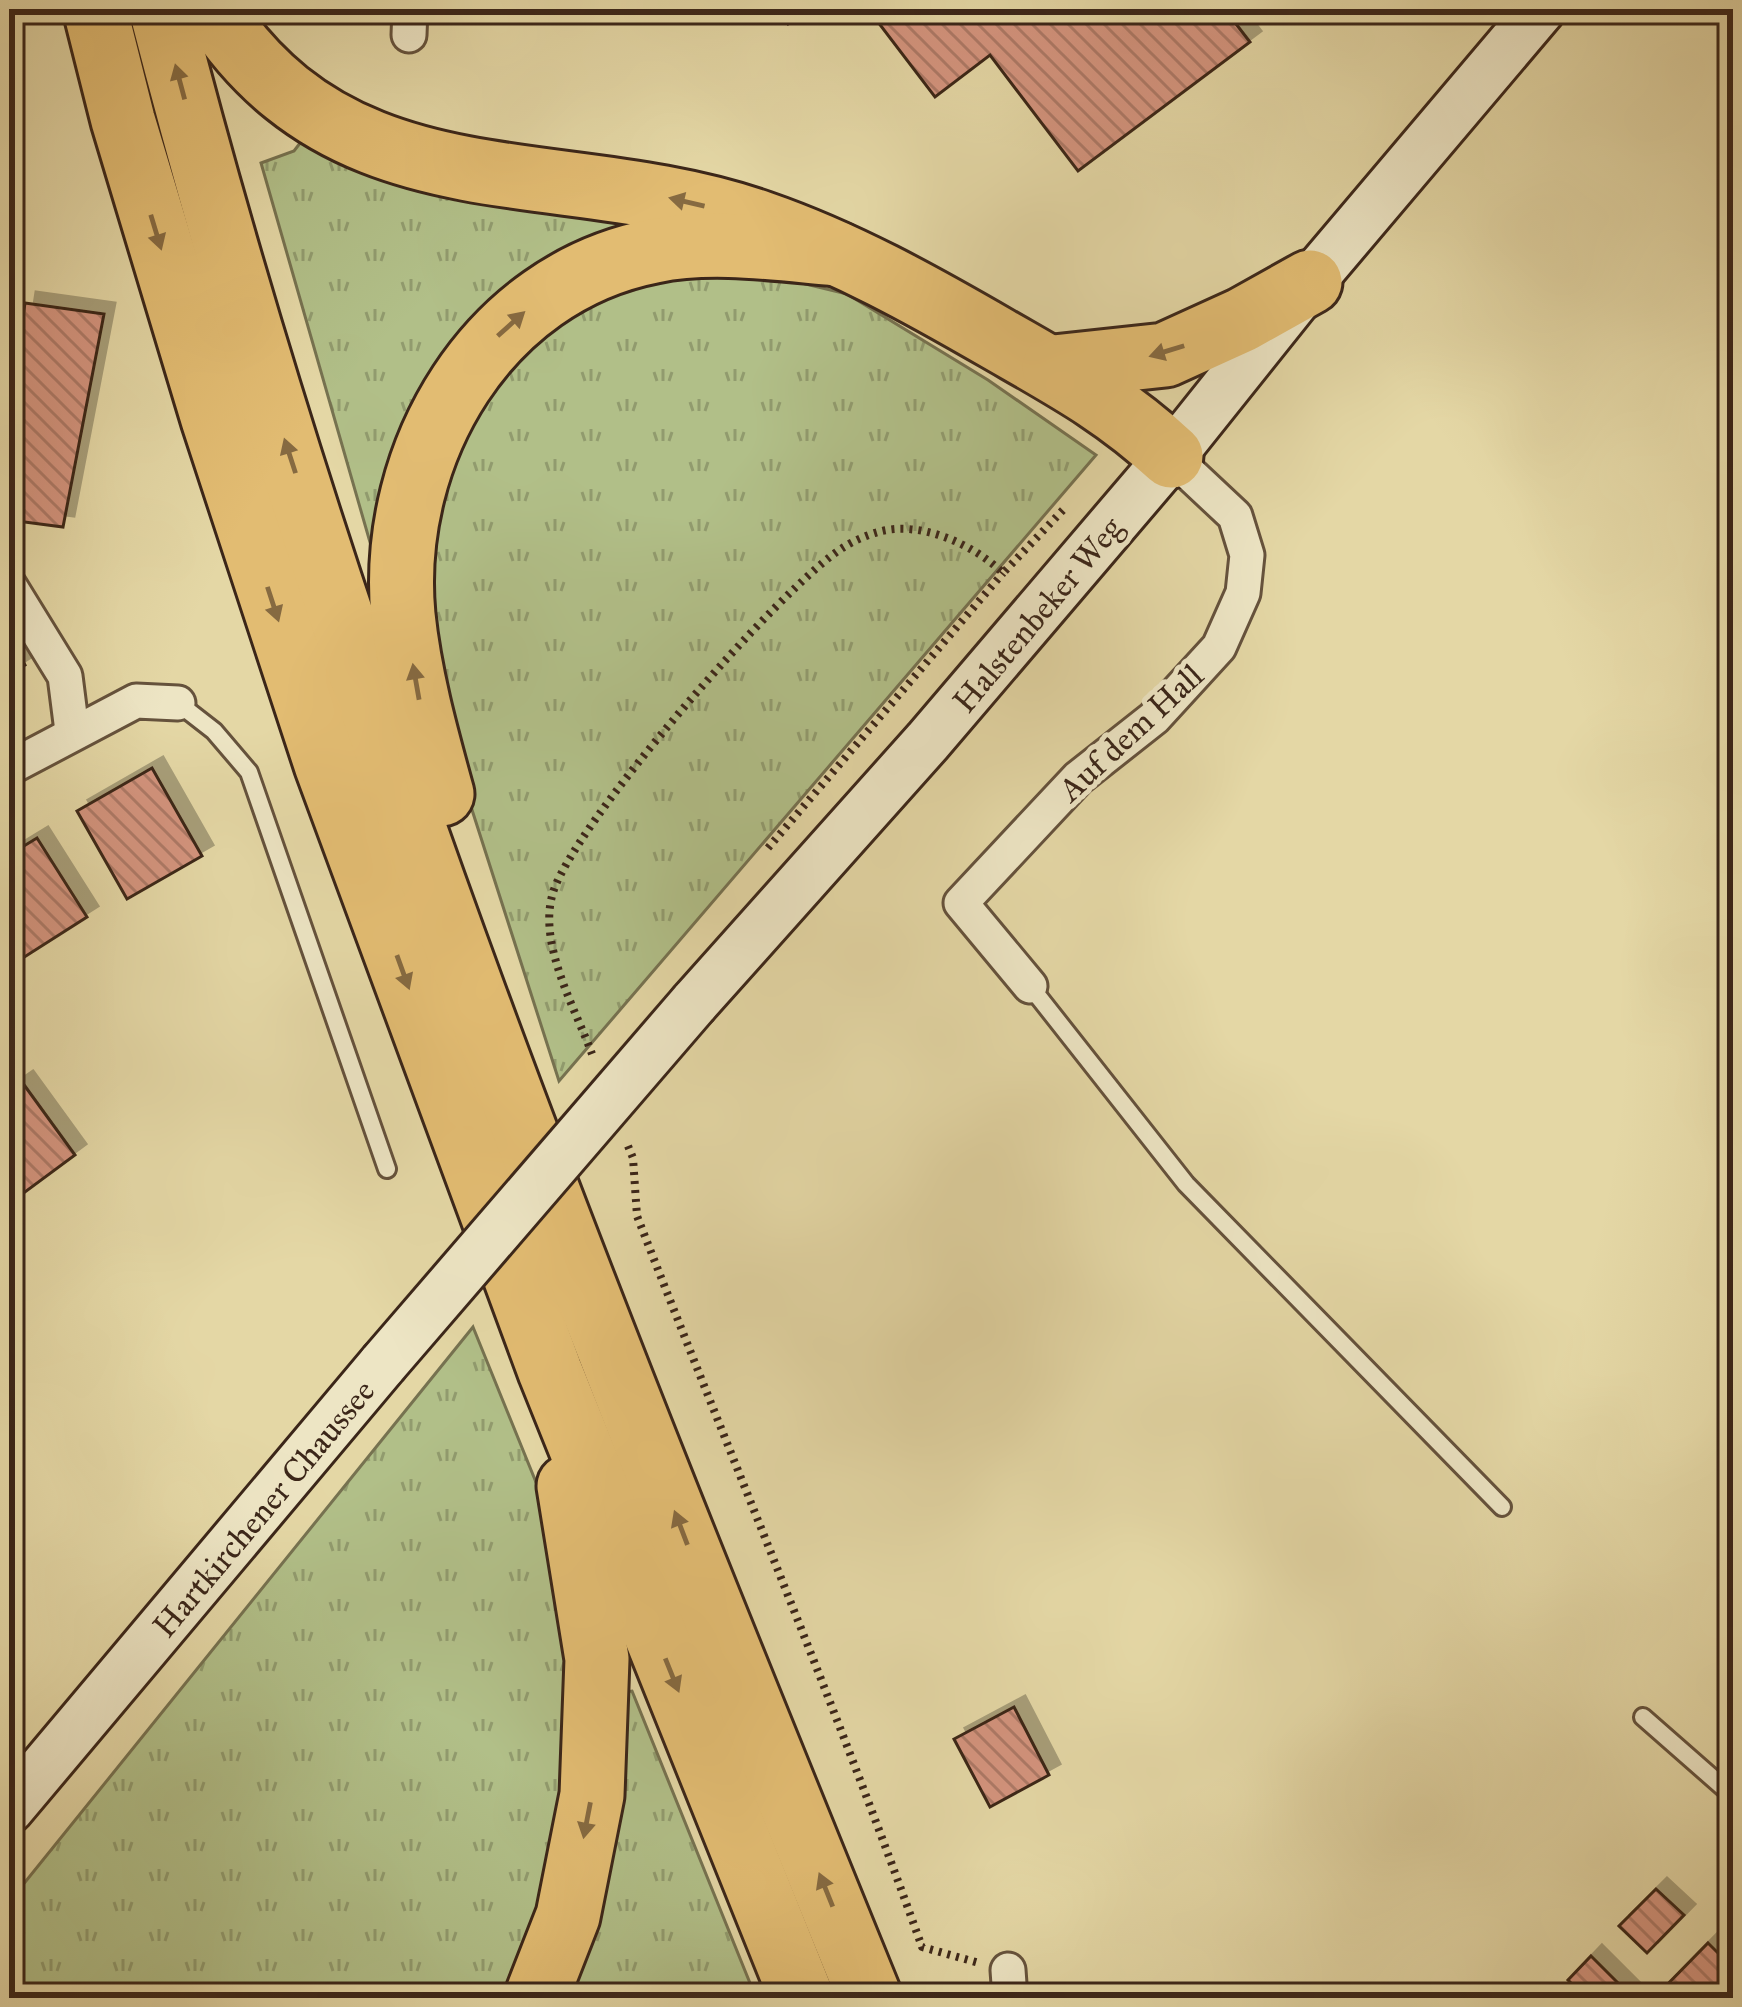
<svg xmlns="http://www.w3.org/2000/svg" width="1742" height="2007" font-family="'IM FELL Great Primer',serif">
<defs>
<pattern id="grass-tufts" width="24" height="20" patternUnits="userSpaceOnUse" patternTransform="scale(3)"><rect width="24" height="20" fill="#b1bf88"/><path d="M3 7l-1-3M5 7V3M7 7l1-3M15 17l-1-3M17 17v-4M19 17l1-3" fill="none" stroke="#919b6e"/></pattern>
<pattern id="building-back-hatch" width="6" height="6" patternUnits="userSpaceOnUse" patternTransform="scale(3)"><rect width="6" height="6" fill="#d4947e"/><path d="M-1 5l2 2M0 0l6 6M5-1l2 2" fill="none" stroke="#ad7966"/></pattern>
<filter id="shadow"><feDropShadow dx="11" dy="-11" stdDeviation="0" flood-color="#0004"/></filter>
</defs>
<rect width="100%" height="100%" fill="#e4d7a5"/>
<filter id="stains"><feTurbulence type="fractalNoise" baseFrequency=".00167" numOctaves="4"/><feColorMatrix values="0 0 0 0 .2 0 0 0 0 .09 0 0 0 0 .02 0 0 0 .5 -.17"/></filter>
<radialGradient id="worn" r=".72"><stop offset=".6" stop-color="#630" stop-opacity="0"/><stop offset="1" stop-color="#630" stop-opacity=".3"/></radialGradient>
<g fill="url(#grass-tufts)" stroke="#767250" stroke-width="3">
<polygon points="304,138 688,216 513,292 382,584 261,163 294,151"/>
<polygon points="740,268 847,294 988,380 1096,455 559,1081 465,788 438,673 428,558 439,472 471,402 601,287"/>
<polygon points="473,1327 544,1502 568,1597 575,1794 510,1998 9,1998 9,1902"/>
<polygon points="632,1691 756,1998 549,1998 615,1693"/>
</g>
<g fill="url(#building-back-hatch)" stroke="#3b2619" stroke-width="3" filter="url(#shadow)">
<polygon points="776,9 807,9 788,24"/>
<polygon points="868,9 1229,9 1226,11 1250,42 1078,171 990,55 935,97"/>
<polygon points="25,303 104,314 63,527 9,520 9,407"/>
<polygon points="9,638 25,665 9,675"/>
<polygon points="152,768 202,856 127,899 77,811"/>
<polygon points="37,838 87,917 15,963 9,953 9,855"/>
<polygon points="22,1082 75,1155 21,1195 9,1178 9,1091"/>
<polygon points="1014,1707 1049,1775 990,1807 954,1739"/>
<polygon points="1656,1889 1684,1915 1647,1953 1619,1926"/>
<polygon points="1708,1943 1733,1968 1733,1998 1660,1998 1657,1995"/>
<polygon points="1591,1956 1633,1998 1586,1998 1568,1980"/>
</g>
<g fill="none" stroke-linecap="round" stroke-linejoin="round">
<g stroke="#65523c" stroke-width="22">
<g id="service">
<polyline points="178,703 214,731 249,772 387,1169"/>
<polyline points="1030,986 1186,1184 1502,1507"/>
<polyline points="1643,1717 1733,1796"/>
</g>
</g>
<g stroke="#65523c" stroke-width="39">
<g id="minor">
<polyline points="409,35 410,9"/>
<polyline points="9,585 65,676 72,731"/>
<polyline points="9,768 136,701 178,703"/>
<polyline points="1030,986 961,903 1078,778 1154,718 1219,647 1243,593 1247,555 1235,516 1171,456"/>
<polyline points="1008,1970 1010,1998"/>
</g>
</g>
<g stroke="#3b2619" stroke-width="54">
<g id="secondary">
<polyline points="694,1003 928,741 1171,456 1310,282 1541,9"/>
<polyline points="9,1809 383,1364"/>
</g>
</g>
<g stroke="#3b2619" stroke-width="69">
<g id="motorway">
<polyline points="95,9 123,120 213,419 326,764 550,1371 802,1998"/>
<path d="M 161,9 C 336,691 605,1347 870,1998"/>
<path d="M 212,9 C 347,217 561,153 761,223 C 845,252 922,295 998,339 C 1064,377 1115,404 1171,456"/>
<polyline points="1054,367 1165,355 1242,320 1310,282"/>
<path d="M 442,794 C 426,736 409,675 403,615 C 388,452 488,283 654,251 C 712,239 778,249 837,254"/>
<polyline points="536,1998 568,1916 592,1795 597,1659 569,1486"/>
</g>
</g>
<g stroke="#3b2619" stroke-width="8" stroke-dasharray="3 6" stroke-linecap="butt">
<polyline points="768,848 1003,573"/>
<path d="M 592,1054 C 575,1008 539,946 552,896 C 568,830 783,584 844,547 C 853,541 867,535 878,532 C 920,520 973,544 1003,573 L 1063,510"/>
<path d="M 628,1146 L 633,1158 L 637,1216 C 732,1460 834,1701 922,1947 L 979,1963"/>
</g>
<use href="#service" stroke="#ede5c4" stroke-width="16"/>
<use href="#minor" stroke="#ede5c4" stroke-width="33"/>
<use href="#secondary" stroke="#ede5c4" stroke-width="48"/>
<use href="#motorway" stroke="#e2bc72" stroke-width="63"/>
<g stroke="#3b2619" stroke-width="54" stroke-linecap="butt">
<polyline id="secondary-bridge" points="383,1364 694,1003"/>
</g>
<use href="#secondary-bridge" stroke="#ede5c4" stroke-width="48"/>
</g>
<defs><path id="oneway-solid" d="M-6-.8H1V-3.2L6.5 0L1 3.2V.8H-6Z" transform="scale(3)"/></defs>
<g fill="#866a41">
<use href="#oneway-solid" transform="translate(180 82) rotate(-105)"/>
<use href="#oneway-solid" transform="translate(687 202) rotate(-167)"/>
<use href="#oneway-solid" transform="translate(156 232) rotate(73)"/>
<use href="#oneway-solid" transform="translate(511 324) rotate(-42)"/>
<use href="#oneway-solid" transform="translate(1167 351) rotate(163)"/>
<use href="#oneway-solid" transform="translate(290 456) rotate(-108)"/>
<use href="#oneway-solid" transform="translate(273 604) rotate(72)"/>
<use href="#oneway-solid" transform="translate(416 682) rotate(-100)"/>
<use href="#oneway-solid" transform="translate(403 972) rotate(70)"/>
<use href="#oneway-solid" transform="translate(681 1528) rotate(-111)"/>
<use href="#oneway-solid" transform="translate(672 1675) rotate(68)"/>
<use href="#oneway-solid" transform="translate(587 1820) rotate(101)"/>
<use href="#oneway-solid" transform="translate(826 1890) rotate(-112)"/>
</g>
<g text-anchor="middle" stroke-width="10" stroke-linejoin="round" paint-order="stroke">
<g font-size="33" fill="#3b2619" stroke="#ede5c4">
<text transform="translate(1037 614) rotate(-50)" y="12">Halstenbeker Weg</text>
<text transform="translate(1130 732) rotate(-43)" y="12">Auf dem Hall</text>
<text transform="translate(263 1508) rotate(-50)" y="12">Hartkirchener Chaussee</text>
</g>
</g>
<rect width="1742" height="2007" fill="none" stroke="#e4d7a5" stroke-width="48"/>
<rect x="12" y="12" width="1718" height="1983" fill="none" stroke="#3b2619" stroke-width="6"/>
<rect x="24" y="24" width="1694" height="1959" fill="none" stroke="#3b2619" stroke-width="3"/>
<rect width="100%" height="100%" filter="url(#stains)"/>
<rect width="100%" height="100%" fill="url(#worn)"/>
</svg>
